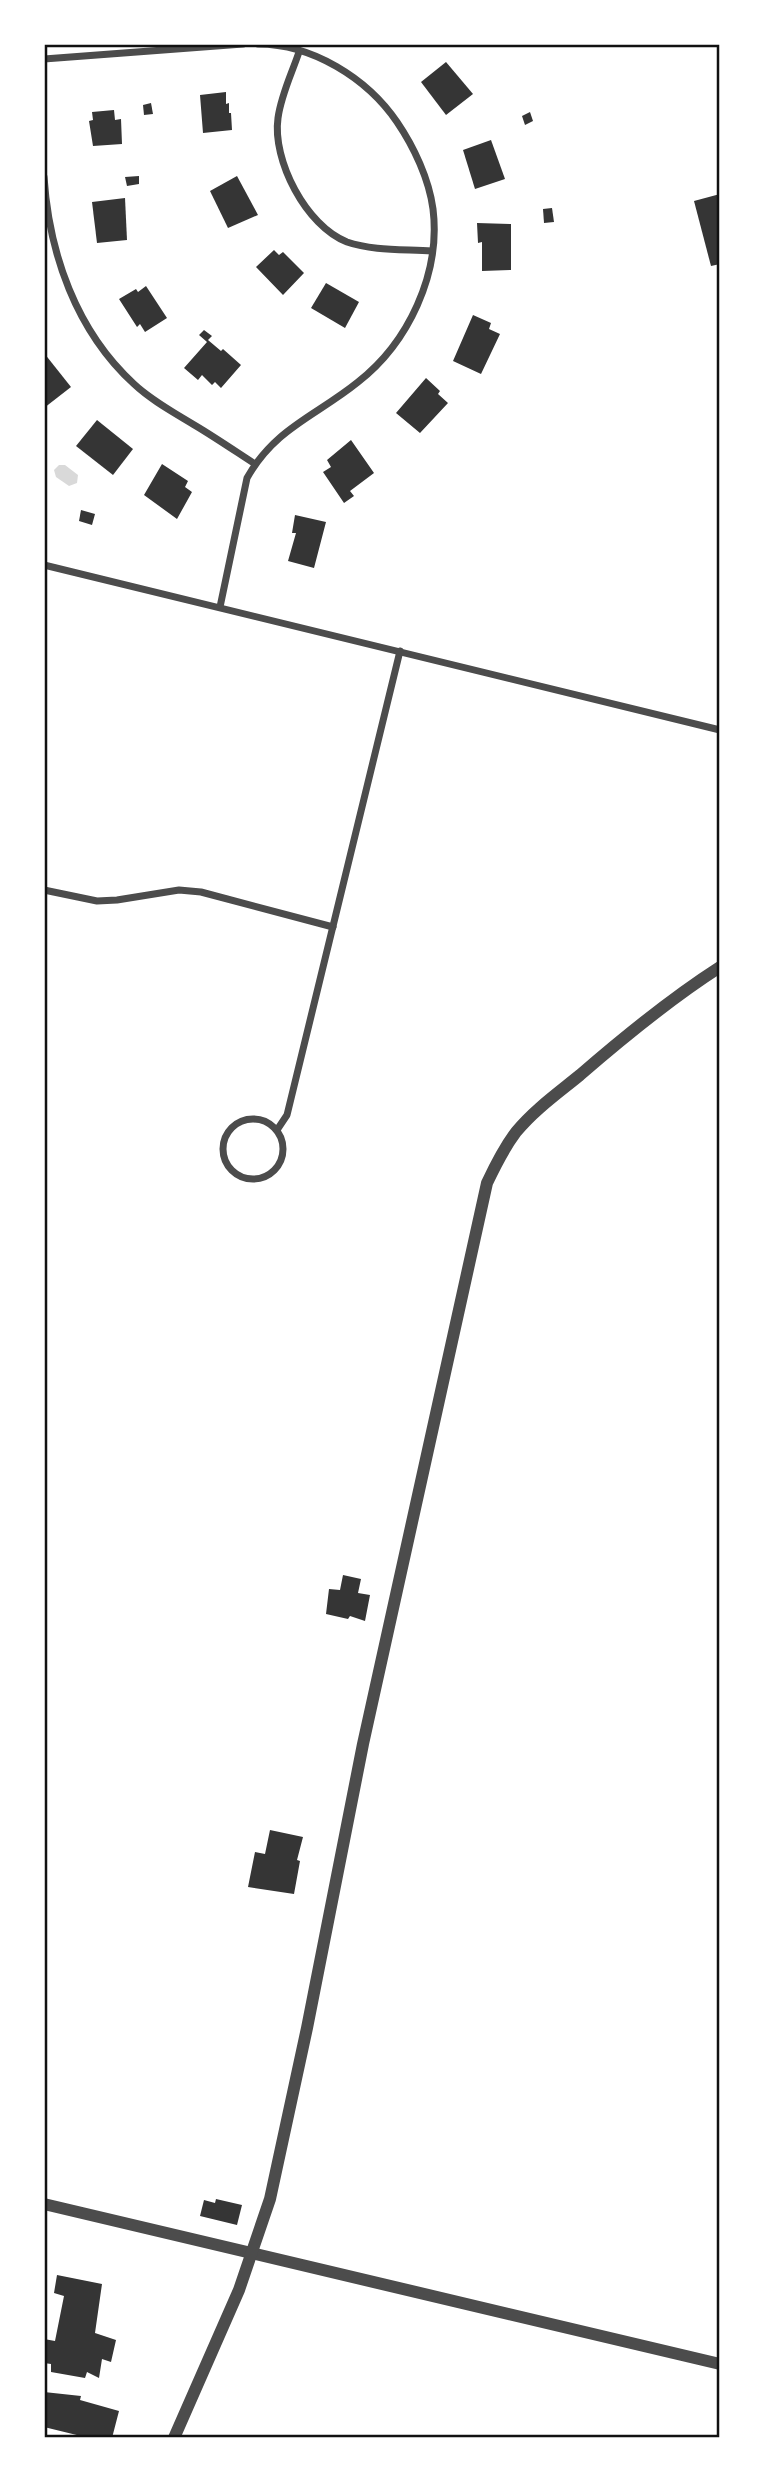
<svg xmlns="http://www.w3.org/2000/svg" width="764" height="2482" font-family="Signika,sans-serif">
<rect width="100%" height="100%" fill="#fff"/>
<polygon fill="#d9d9d9" points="59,465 65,465 78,475 77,483 69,486 56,477 54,470"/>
<g fill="#353535">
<polygon points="446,62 473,94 446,115 421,82"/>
<polygon points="226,92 226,104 229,103 229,113 231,113 232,130 203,133 200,95"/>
<polygon points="151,103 153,114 144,115 143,105"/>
<polygon points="114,110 115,120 121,119 122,144 93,146 89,121 93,120 92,112"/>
<polygon points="530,112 533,121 525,125 522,116"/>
<polygon points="491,140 505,179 475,189 463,150"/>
<polygon points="139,176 139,184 127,186 125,177"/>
<polygon points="237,176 258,215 228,228 210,191"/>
<polygon points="720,194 720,264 711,266 694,201"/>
<polygon points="125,198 127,240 97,243 92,202"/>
<polygon points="552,208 554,222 544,223 543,209"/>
<polygon points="477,223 511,224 511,270 482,271 482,242 478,243"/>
<polygon points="274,250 279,255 283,252 304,273 283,295 256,267"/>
<polygon points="326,283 359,302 345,328 311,308"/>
<polygon points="146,286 167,318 145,332 140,324 137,327 119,299 136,289 138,292"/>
<polygon points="473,315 491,323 489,329 500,334 481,374 453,361"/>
<polygon points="204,330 212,336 208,340 221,351 223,349 241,365 221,388 215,382 212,385 202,375 198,380 184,368 207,342 199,335"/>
<polygon points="44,353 71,387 44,408"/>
<polygon points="426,378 440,391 438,394 448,403 420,433 396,413"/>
<polygon points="97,420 133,449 113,475 76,446"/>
<polygon points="351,440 374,473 350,491 354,496 344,503 323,472 331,467 327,460"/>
<polygon points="162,464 188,481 185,487 192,492 177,519 144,495"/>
<polygon points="81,510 95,514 92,525 79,521"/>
<polygon points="295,515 326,522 314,568 288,561 296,533 292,533"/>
<polygon points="343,1575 361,1579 358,1593 370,1595 365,1621 350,1616 348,1619 326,1614 329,1589 340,1590"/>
<polygon points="270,1830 303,1837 297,1860 300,1861 294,1894 248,1887 255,1852 265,1854"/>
<polygon points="216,2199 242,2205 237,2225 200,2216 204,2200 215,2203"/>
<polygon points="57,2275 102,2284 95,2333 116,2340 111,2362 102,2359 99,2378 87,2372 85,2378 51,2372 51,2364 44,2363 44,2339 55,2341 64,2296 54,2293"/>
<polygon points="44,2392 81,2396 80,2400 119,2411 112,2438 89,2438 44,2427"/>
</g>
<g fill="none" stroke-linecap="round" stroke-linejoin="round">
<g stroke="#4c4c4c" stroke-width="7">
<path d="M 299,52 C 292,73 281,95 278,118 C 272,160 306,226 347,242 C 373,251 405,249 432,251"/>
<polyline points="44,59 243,44"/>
<path d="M 44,177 C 49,253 76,331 134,384 C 152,401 175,413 196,426 C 216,438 235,451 255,464"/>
<polyline points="44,565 720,730"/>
<path d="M 220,607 L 247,478 C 275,428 316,416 358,382 C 408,343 441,274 433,209 C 429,179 414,147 397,122 C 367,78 312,44 258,44"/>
<polyline points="44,890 97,901 117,900 179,890 201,892 333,927"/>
<circle cx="253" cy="1149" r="30"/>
<polyline points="277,1130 287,1115 400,651"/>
</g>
<g stroke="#4c4c4c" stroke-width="12">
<polyline points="44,2204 720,2364"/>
<path d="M 174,2438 L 239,2290 L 270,2199 L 307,2028 L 363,1744 L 487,1183 C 495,1166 504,1148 516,1132 C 534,1110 558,1093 580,1075 C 625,1036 670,999 720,967"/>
</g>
</g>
<rect width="764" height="2482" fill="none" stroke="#ffffff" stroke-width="91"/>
<rect x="46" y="46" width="672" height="2390" fill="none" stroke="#111" stroke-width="2.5"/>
</svg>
